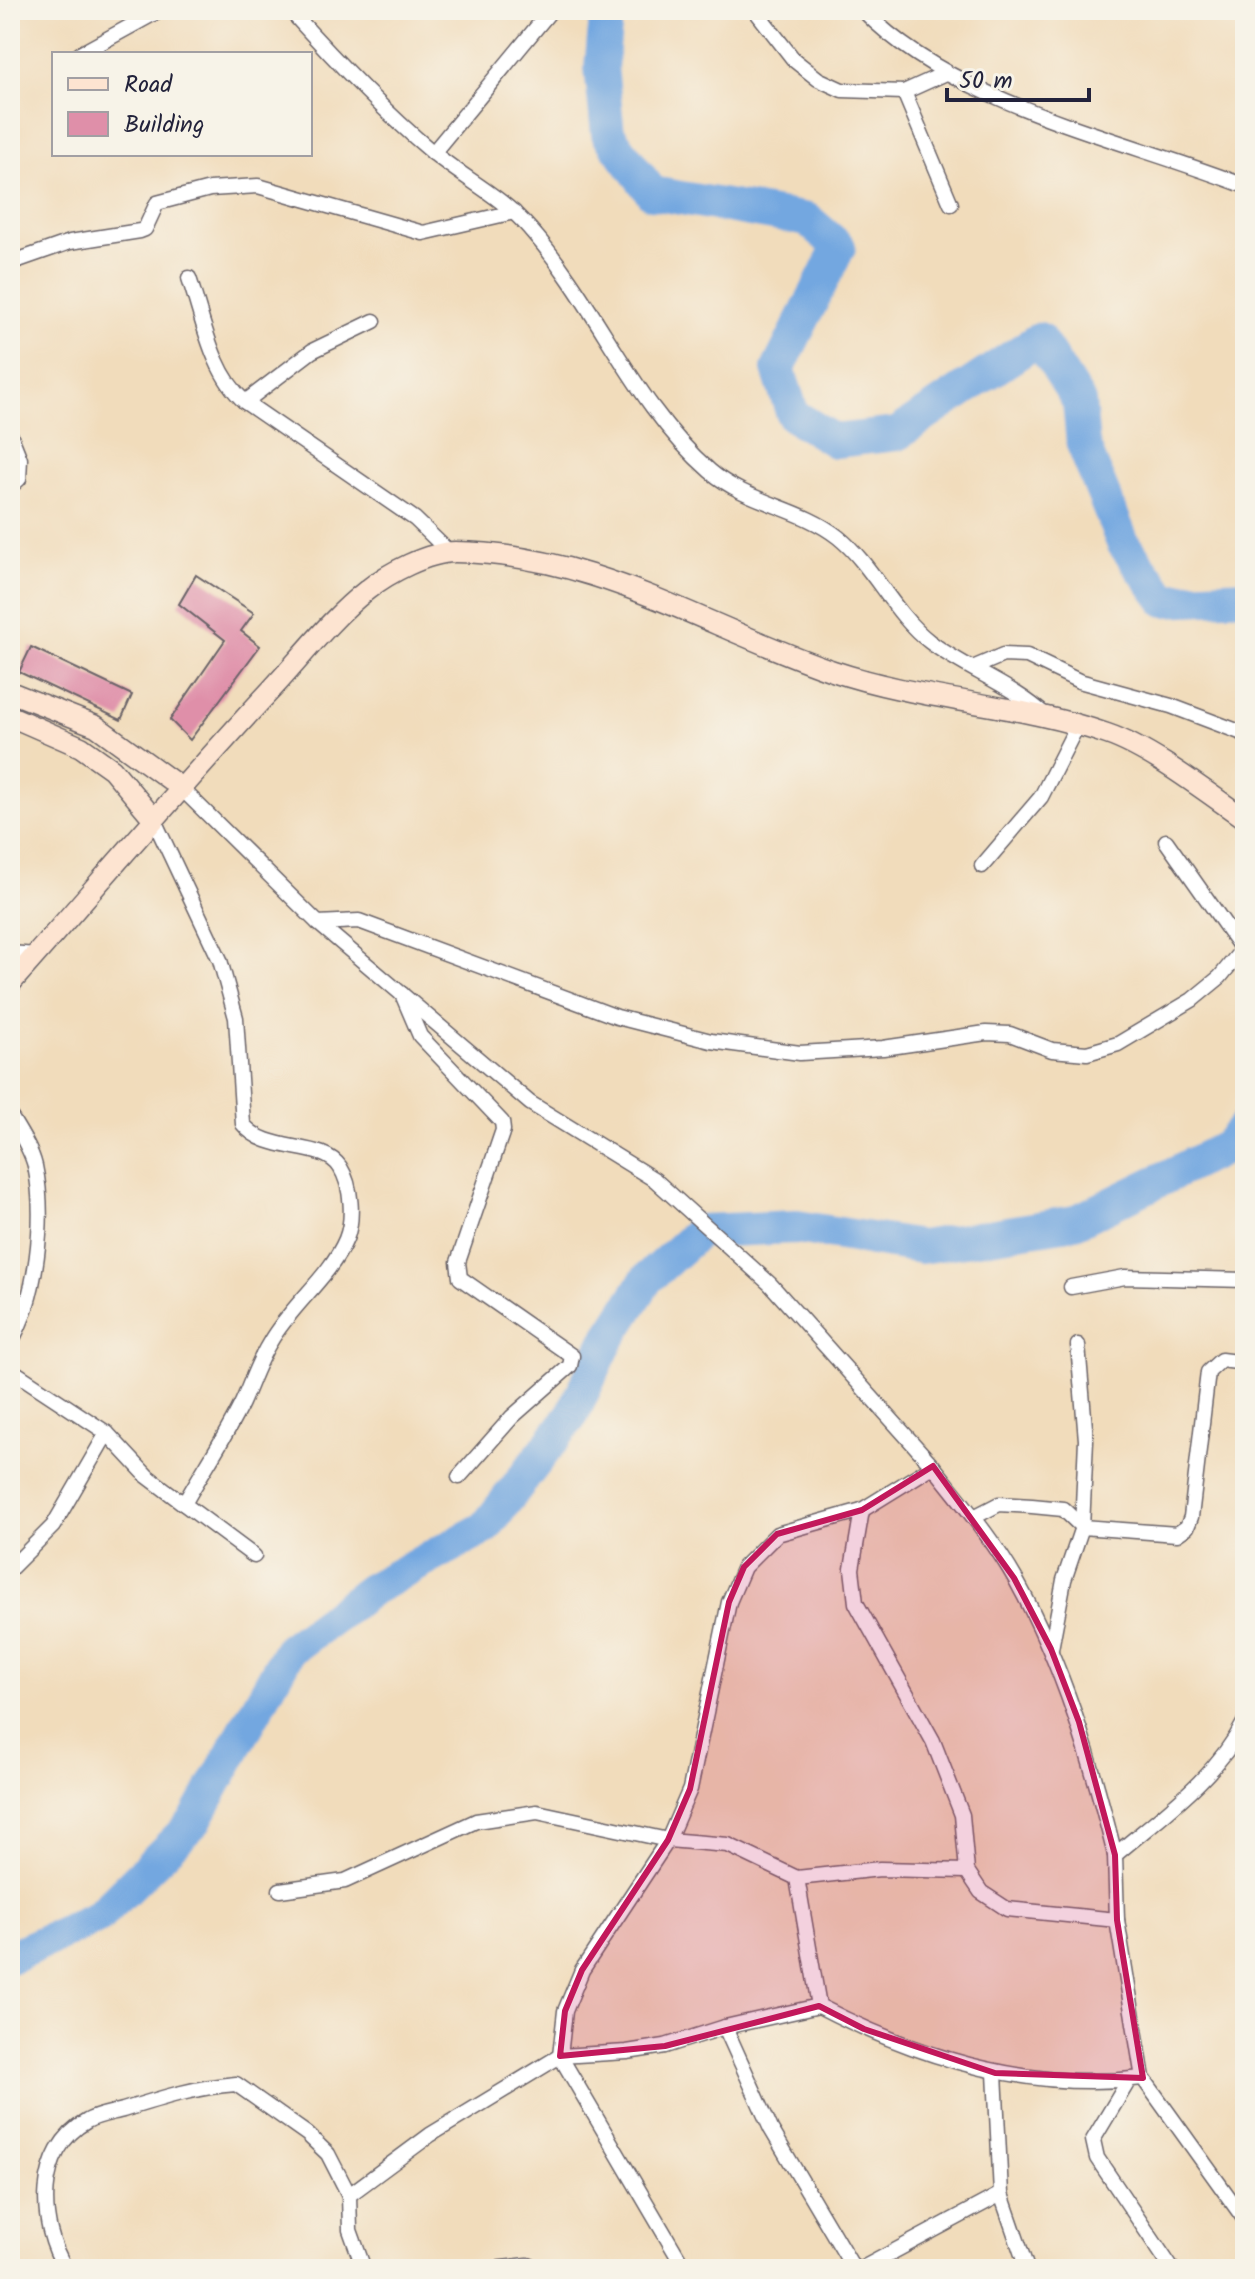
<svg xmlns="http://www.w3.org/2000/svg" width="1255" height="2279" font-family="Kalam,sans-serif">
<rect width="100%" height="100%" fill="#f7f3e8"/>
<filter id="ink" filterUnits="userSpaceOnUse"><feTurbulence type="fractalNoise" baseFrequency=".0125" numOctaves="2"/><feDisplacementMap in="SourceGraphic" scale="16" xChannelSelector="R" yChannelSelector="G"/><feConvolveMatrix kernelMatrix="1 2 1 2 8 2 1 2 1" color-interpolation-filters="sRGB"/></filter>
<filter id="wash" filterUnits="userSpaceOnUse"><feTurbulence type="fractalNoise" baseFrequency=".006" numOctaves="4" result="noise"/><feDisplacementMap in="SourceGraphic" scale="32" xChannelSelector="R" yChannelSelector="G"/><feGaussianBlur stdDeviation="1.8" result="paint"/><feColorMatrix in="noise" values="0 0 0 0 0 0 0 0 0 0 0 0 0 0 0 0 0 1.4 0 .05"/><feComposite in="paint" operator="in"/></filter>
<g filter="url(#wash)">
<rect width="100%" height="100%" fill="#f1dcbb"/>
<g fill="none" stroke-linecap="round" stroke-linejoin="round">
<g stroke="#73a7e0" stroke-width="34">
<polyline points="607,10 601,67 608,134 652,193 808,220 839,247 778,369 793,415 835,441 897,434 1039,339 1079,402 1083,444 1123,543 1165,600 1245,596"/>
<polyline points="10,1957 98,1917 194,1822 289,1650 370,1590 485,1528 572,1415 606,1343 647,1279 700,1231 797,1227 921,1247 1075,1222 1227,1147 1245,1126"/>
</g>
</g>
<g id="blocks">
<g fill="#df8fa9">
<polygon points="196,575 254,613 241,631 260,646 190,740 170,720 225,640 179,604"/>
<polygon points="31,647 132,695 121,720 19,672"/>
</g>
</g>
</g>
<g filter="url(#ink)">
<use href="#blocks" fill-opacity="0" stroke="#6a6368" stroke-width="2"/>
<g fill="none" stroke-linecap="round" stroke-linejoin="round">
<g stroke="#6a6368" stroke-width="17">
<g id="street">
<path d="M 290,10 C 334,59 380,108 431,151 C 463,178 502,196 530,229 C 597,304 633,404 710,471 C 747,503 802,508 838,537 C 874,566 893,614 930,642 C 967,670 1011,684 1046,716"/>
<polyline points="755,10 794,60 818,79 842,90 904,92 946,73"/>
<path d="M 863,10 C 954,105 1123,138 1245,186"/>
<polyline points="80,54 160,10"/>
<polyline points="904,92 951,204"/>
<polyline points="433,153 551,10"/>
<polyline points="10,263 70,242 140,231 145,229 157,203 210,189 258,186 423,233 514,212"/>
<path d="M 189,278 C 203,319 212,373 245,402"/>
<polyline points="374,321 312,351 245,402 415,519 449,552"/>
<polyline points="10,434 20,459 19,479 10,487"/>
<polyline points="975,667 1003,655 1027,656 1079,681 1171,706 1245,734"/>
<polyline points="180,787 318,923 359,921 617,1017 711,1041 800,1053 883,1048 986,1033 1010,1034 1052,1050 1087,1053 1118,1044 1192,1000 1220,977 1245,946"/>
<path d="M 153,818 L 220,960 L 236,1018 L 243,1124 C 267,1155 322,1140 340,1167 C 352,1186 354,1219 346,1239 C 330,1277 291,1305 270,1342 C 258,1361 251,1383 242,1403 C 225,1438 203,1470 184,1504 L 254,1556"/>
<polyline points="1166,841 1242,949"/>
<polyline points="982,866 1041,797 1077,726"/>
<polyline points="318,923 530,1103 655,1180 770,1284 933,1466"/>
<polyline points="10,953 36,955"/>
<polyline points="402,994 420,1036 502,1122 503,1130 458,1262 460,1278 572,1356 570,1366 512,1417 459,1477"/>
<path d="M 10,1116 C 19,1131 31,1149 35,1166 C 46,1217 37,1299 10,1343"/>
<polyline points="1071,1287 1125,1277 1245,1280"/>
<polyline points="10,1369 107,1433 147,1476 184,1504"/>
<polyline points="862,1510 852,1569 856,1603 933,1741 962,1815 967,1871 981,1892 1007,1909 1117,1920"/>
<polyline points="974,1517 999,1504 1032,1506 1063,1509 1082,1527 1177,1534 1187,1527 1191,1517 1208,1372 1221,1360 1245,1363"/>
<polyline points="10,1569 53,1526 107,1433"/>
<polyline points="1051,1649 1064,1580 1082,1527 1086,1440 1078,1345"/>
<path d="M 1245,1721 C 1216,1778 1163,1814 1115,1855 L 1117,1920 L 1143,2078 L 1245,2220"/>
<path d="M 797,1878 L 819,2006 C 919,2058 1029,2092 1143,2078"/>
<polyline points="280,1890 345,1881 476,1821 537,1812 668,1840 728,1845 797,1878 880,1869 967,1871"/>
<path d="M 819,2006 L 725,2027 L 665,2046 L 627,2052 L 560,2056 L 565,2011 L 582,1970 L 668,1840 L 690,1789 L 729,1602 L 744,1567 L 777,1534 L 862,1510 L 933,1466 C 962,1503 993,1539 1016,1580 C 1064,1667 1091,1759 1115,1855"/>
<polyline points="725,2027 771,2129 854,2269"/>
<polyline points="995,2073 1001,2194 1027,2269"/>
<polyline points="1129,2080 1093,2140 1097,2158 1172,2269"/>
<polyline points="349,2195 430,2135 560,2056 685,2269"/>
<path d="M 66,2269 C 38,2225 35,2150 87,2121 C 97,2115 112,2113 123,2110 C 161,2098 196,2087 236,2084 L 307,2134 L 328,2154 L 349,2195 L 350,2230 L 364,2269"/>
<polyline points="493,2269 528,2265 539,2269"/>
<polyline points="861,2269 1001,2194"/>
</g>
</g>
<g stroke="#6a6368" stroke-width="23">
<g id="secondary">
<polyline points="10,692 96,726 180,787"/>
<polyline points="10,716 81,747 112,769 153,818"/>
<path d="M 10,984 C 97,886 181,786 270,691 C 302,657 330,619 367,590 C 388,573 428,552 455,552 C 598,554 702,626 833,671 C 922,701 1018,703 1107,734 C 1151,749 1206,792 1245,819"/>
</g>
</g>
<use href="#street" stroke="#fff" stroke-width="14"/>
<use href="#secondary" stroke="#fde4d1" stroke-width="20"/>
</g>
</g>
<path fill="#c2185b" fill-opacity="0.2" stroke="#c2185b" stroke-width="6" stroke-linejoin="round" d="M 933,1466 L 1014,1578 L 1051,1649 L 1079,1722 L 1115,1855 L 1117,1920 L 1143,2078 L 995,2073 L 864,2029 L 819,2006 L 665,2046 L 560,2056 L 565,2011 L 582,1970 L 668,1840 L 690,1789 L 729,1602 L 744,1567 L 777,1534 L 862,1510 Z"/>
<rect width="1255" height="2279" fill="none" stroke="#f7f3e8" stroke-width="40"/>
<rect x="52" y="52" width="260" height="104" fill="#f7f3e8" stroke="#a29fa3" stroke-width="2"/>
<rect x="68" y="78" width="40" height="12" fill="#fde4d1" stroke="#a29fa3" stroke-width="2"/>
<text x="124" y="92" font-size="24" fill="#22223b">Road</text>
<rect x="68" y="112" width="40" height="24" fill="#df8fa9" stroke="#a29fa3" stroke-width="2"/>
<text x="124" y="132" font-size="24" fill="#22223b">Building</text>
<path d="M947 88v12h142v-12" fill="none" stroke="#22223b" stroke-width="4"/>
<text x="959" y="88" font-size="24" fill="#22223b" stroke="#f7f3e8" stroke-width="6" paint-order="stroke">50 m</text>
</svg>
